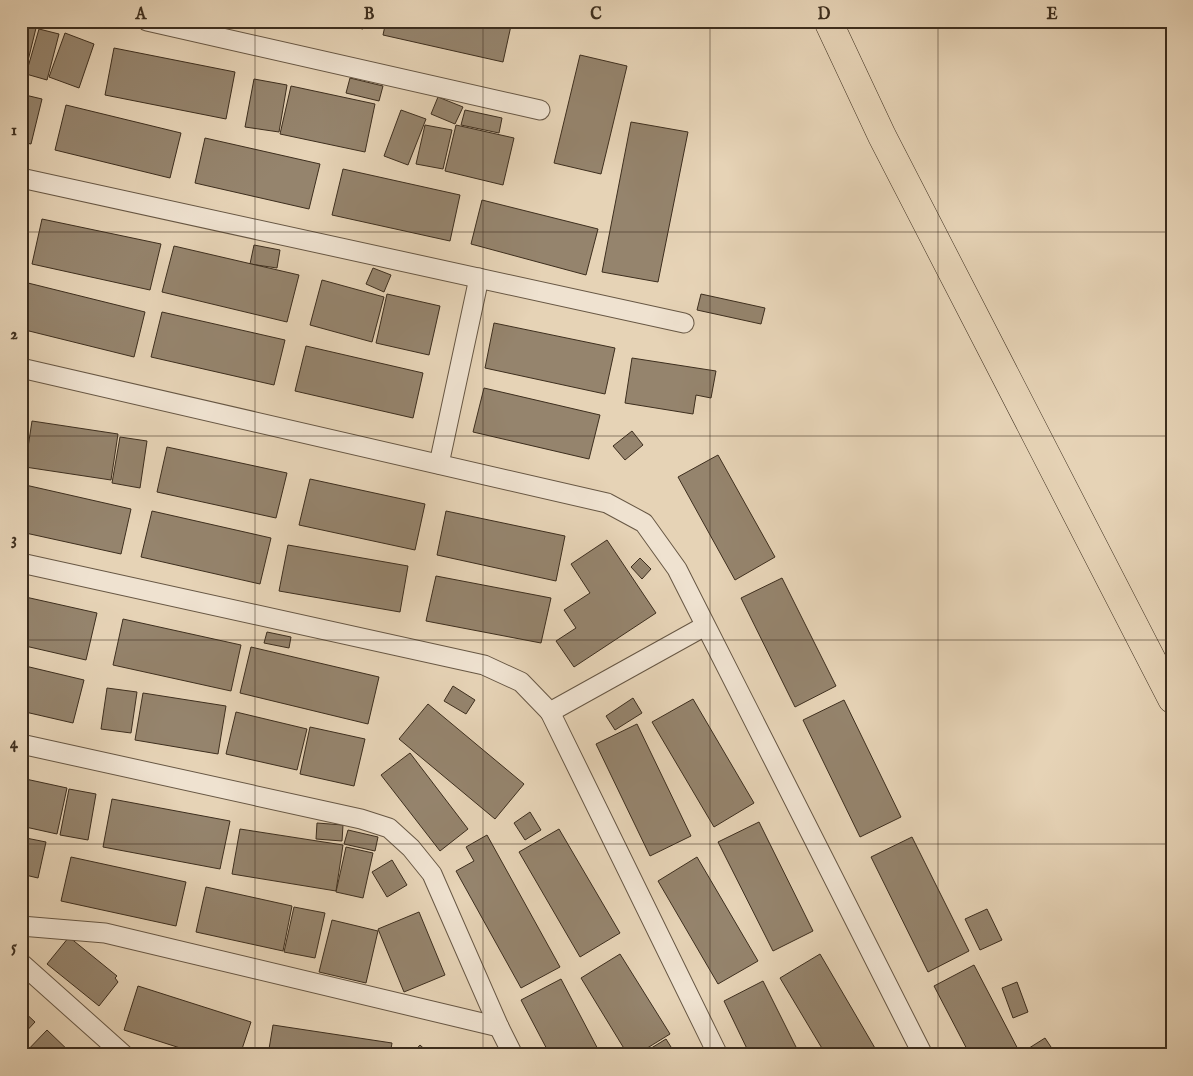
<svg xmlns="http://www.w3.org/2000/svg" width="1193" height="1076" font-family="'IM FELL English',serif">
<rect width="100%" height="100%" fill="#e6d3b6"/>
<filter id="stains"><feTurbulence type="fractalNoise" baseFrequency=".004" numOctaves="4"/><feColorMatrix values="0 0 0 0 .2 0 0 0 0 .09 0 0 0 0 .02 0 0 0 .5 -.17"/></filter>
<radialGradient id="worn" r=".72"><stop offset=".6" stop-color="#630" stop-opacity="0"/><stop offset="1" stop-color="#630" stop-opacity=".3"/></radialGradient>
<g fill="#95846d" stroke="#3d2e1e">
<polygon points="324,21 365,21 363,29"/>
<polygon points="386,21 512,21 503,62 383,35"/>
<polygon points="21,24 36,28 25,73 21,72"/>
<polygon points="39,29 59,34 47,80 26,74"/>
<polygon points="65,33 94,44 79,88 49,77"/>
<polygon points="114,48 235,72 226,119 105,95"/>
<polygon points="580,55 627,66 601,174 554,163"/>
<polygon points="350,78 383,86 379,101 346,93"/>
<polygon points="254,79 287,85 279,132 245,127"/>
<polygon points="291,86 375,104 365,152 280,134"/>
<polygon points="21,94 42,99 31,144 21,142"/>
<polygon points="438,97 463,107 455,124 431,114"/>
<polygon points="66,105 181,133 170,178 55,150"/>
<polygon points="401,110 426,119 408,165 384,156"/>
<polygon points="465,110 502,118 499,133 461,125"/>
<polygon points="631,122 688,132 658,282 602,272"/>
<polygon points="425,125 452,130 443,169 416,164"/>
<polygon points="456,125 514,138 503,185 445,171"/>
<polygon points="205,138 320,164 309,209 195,183"/>
<polygon points="343,169 460,195 450,241 332,215"/>
<polygon points="482,200 598,229 586,275 471,244"/>
<polygon points="42,219 161,244 150,290 32,264"/>
<polygon points="254,245 280,250 277,268 250,264"/>
<polygon points="174,246 299,275 287,322 162,292"/>
<polygon points="373,268 391,275 384,292 366,284"/>
<polygon points="322,280 384,297 372,342 310,325"/>
<polygon points="28,283 145,312 134,357 21,329 21,308"/>
<polygon points="387,294 440,306 429,355 376,343"/>
<polygon points="701,294 765,308 761,324 697,310"/>
<polygon points="162,312 285,340 274,385 151,357"/>
<polygon points="494,323 615,348 605,394 485,368"/>
<polygon points="306,346 423,373 413,418 295,391"/>
<polygon points="632,358 716,371 711,398 696,395 693,414 625,403"/>
<polygon points="484,388 600,415 589,459 473,432"/>
<polygon points="32,421 118,434 111,480 25,467"/>
<polygon points="632,431 643,445 625,460 613,446"/>
<polygon points="120,437 147,441 140,488 112,483"/>
<polygon points="167,447 287,473 276,518 157,492"/>
<polygon points="718,455 775,557 735,580 678,477"/>
<polygon points="310,479 425,504 415,550 299,525"/>
<polygon points="21,484 131,509 121,554 21,532"/>
<polygon points="152,511 271,538 260,584 141,557"/>
<polygon points="446,511 565,536 556,581 437,555"/>
<polygon points="607,540 656,613 574,667 556,641 576,628 564,610 590,593 571,564"/>
<polygon points="288,545 408,566 400,612 279,591"/>
<polygon points="640,558 651,569 642,579 631,567"/>
<polygon points="436,576 551,598 541,643 426,621"/>
<polygon points="782,578 836,686 795,707 741,598"/>
<polygon points="21,596 97,613 86,660 21,645"/>
<polygon points="123,619 241,645 231,691 113,665"/>
<polygon points="267,632 291,637 289,648 264,643"/>
<polygon points="251,647 379,677 368,724 240,693"/>
<polygon points="21,665 84,680 73,723 21,711"/>
<polygon points="453,686 475,700 466,714 444,701"/>
<polygon points="107,688 137,692 131,733 101,729"/>
<polygon points="143,693 226,706 218,754 135,740"/>
<polygon points="633,698 642,713 615,730 606,716"/>
<polygon points="693,699 754,803 714,827 652,722"/>
<polygon points="844,700 901,817 860,837 803,720"/>
<polygon points="428,704 524,784 495,819 399,739"/>
<polygon points="236,712 307,729 297,770 226,754"/>
<polygon points="637,724 691,836 650,856 596,744"/>
<polygon points="310,727 365,739 354,786 300,774"/>
<polygon points="410,753 468,829 440,851 381,775"/>
<polygon points="21,778 67,788 57,834 21,826"/>
<polygon points="69,789 96,794 88,840 60,835"/>
<polygon points="112,799 230,821 220,869 103,847"/>
<polygon points="530,812 541,830 525,840 514,823"/>
<polygon points="759,822 813,931 773,951 718,842"/>
<polygon points="317,823 343,825 342,841 316,839"/>
<polygon points="240,829 343,845 336,891 232,874"/>
<polygon points="559,829 620,933 580,957 519,852"/>
<polygon points="348,830 378,837 375,851 344,844"/>
<polygon points="487,835 560,967 521,988 456,871 474,861 466,847"/>
<polygon points="21,837 46,842 38,878 21,874"/>
<polygon points="912,837 969,951 928,972 871,857"/>
<polygon points="346,847 373,853 363,898 336,892"/>
<polygon points="71,857 186,882 176,926 61,901"/>
<polygon points="697,857 758,961 718,984 658,881"/>
<polygon points="392,860 407,885 387,897 372,872"/>
<polygon points="206,887 292,906 283,951 196,932"/>
<polygon points="294,907 325,913 315,958 284,952"/>
<polygon points="987,909 1002,940 980,950 965,919"/>
<polygon points="419,912 445,975 404,992 378,929"/>
<polygon points="332,920 378,931 366,983 319,972"/>
<polygon points="69,937 117,976 115,978 118,982 99,1006 47,964"/>
<polygon points="620,954 670,1034 636,1055 628,1055 581,978"/>
<polygon points="820,954 879,1055 826,1055 780,978"/>
<polygon points="974,965 1021,1055 970,1055 934,986"/>
<polygon points="561,979 601,1055 550,1055 521,1000"/>
<polygon points="763,981 800,1055 750,1055 724,1001"/>
<polygon points="1017,982 1028,1012 1013,1018 1002,988"/>
<polygon points="138,986 251,1022 240,1055 202,1055 124,1030"/>
<polygon points="21,1009 35,1022 21,1037"/>
<polygon points="273,1025 392,1043 390,1055 268,1055"/>
<polygon points="47,1030 73,1055 23,1055"/>
<polygon points="1045,1038 1055,1053 1051,1055 1029,1055 1026,1050"/>
<polygon points="666,1039 676,1055 640,1055"/>
<polygon points="420,1045 431,1055 411,1055"/>
</g>
<g fill="none" stroke-linecap="round" stroke-linejoin="round">
<g stroke="#675744" stroke-width="21">
<g id="minor">
<polyline points="147,21 540,110"/>
<polyline points="21,178 684,323"/>
<polyline points="21,368 607,503 644,523 677,569 923,1055"/>
<polyline points="439,464 479,278"/>
<polyline points="21,563 484,665 521,682 550,712 705,626"/>
<polyline points="550,712 718,1055"/>
<polyline points="21,744 361,819 389,828 411,848 432,874 499,1027 513,1055"/>
<polyline points="21,926 105,933 499,1027"/>
<polyline points="21,963 124,1055"/>
</g>
</g>
<g stroke="#3d2e1e" stroke-width="29">
<polyline id="primary" points="828,21 882,136 1172,699"/>
</g>
<use href="#minor" stroke="#efe2d0" stroke-width="19"/>
<use href="#primary" stroke="#e6d3b6" stroke-width="28"/>
</g>
<path fill="none" stroke="#3d2e1e" stroke-width="1" stroke-opacity="0.55" d="M 255,21 L 255,1055M 483,21 L 483,1055M 710,21 L 710,1055M 938,21 L 938,1055M 21,232 L 1172,232M 21,436 L 1172,436M 21,640 L 1172,640M 21,844 L 1172,844"/>
<rect width="1193" height="1076" fill="none" stroke="#e6d3b6" stroke-width="55"/>
<rect x="28" y="28" width="1138" height="1020" fill="none" stroke="#3d2e1e" stroke-width="2"/>
<g font-size="16" text-anchor="middle" font-weight="bold" fill="#3d2e1e">
<text x="141" y="19">A</text>
<text x="369" y="19">B</text>
<text x="596" y="19">C</text>
<text x="824" y="19">D</text>
<text x="1052" y="19">E</text>
<text x="14" y="135">1</text>
<text x="14" y="339">2</text>
<text x="14" y="544">3</text>
<text x="14" y="748">4</text>
<text x="14" y="952">5</text>
</g>
<rect width="100%" height="100%" filter="url(#stains)"/>
<rect width="100%" height="100%" fill="url(#worn)"/>
</svg>
